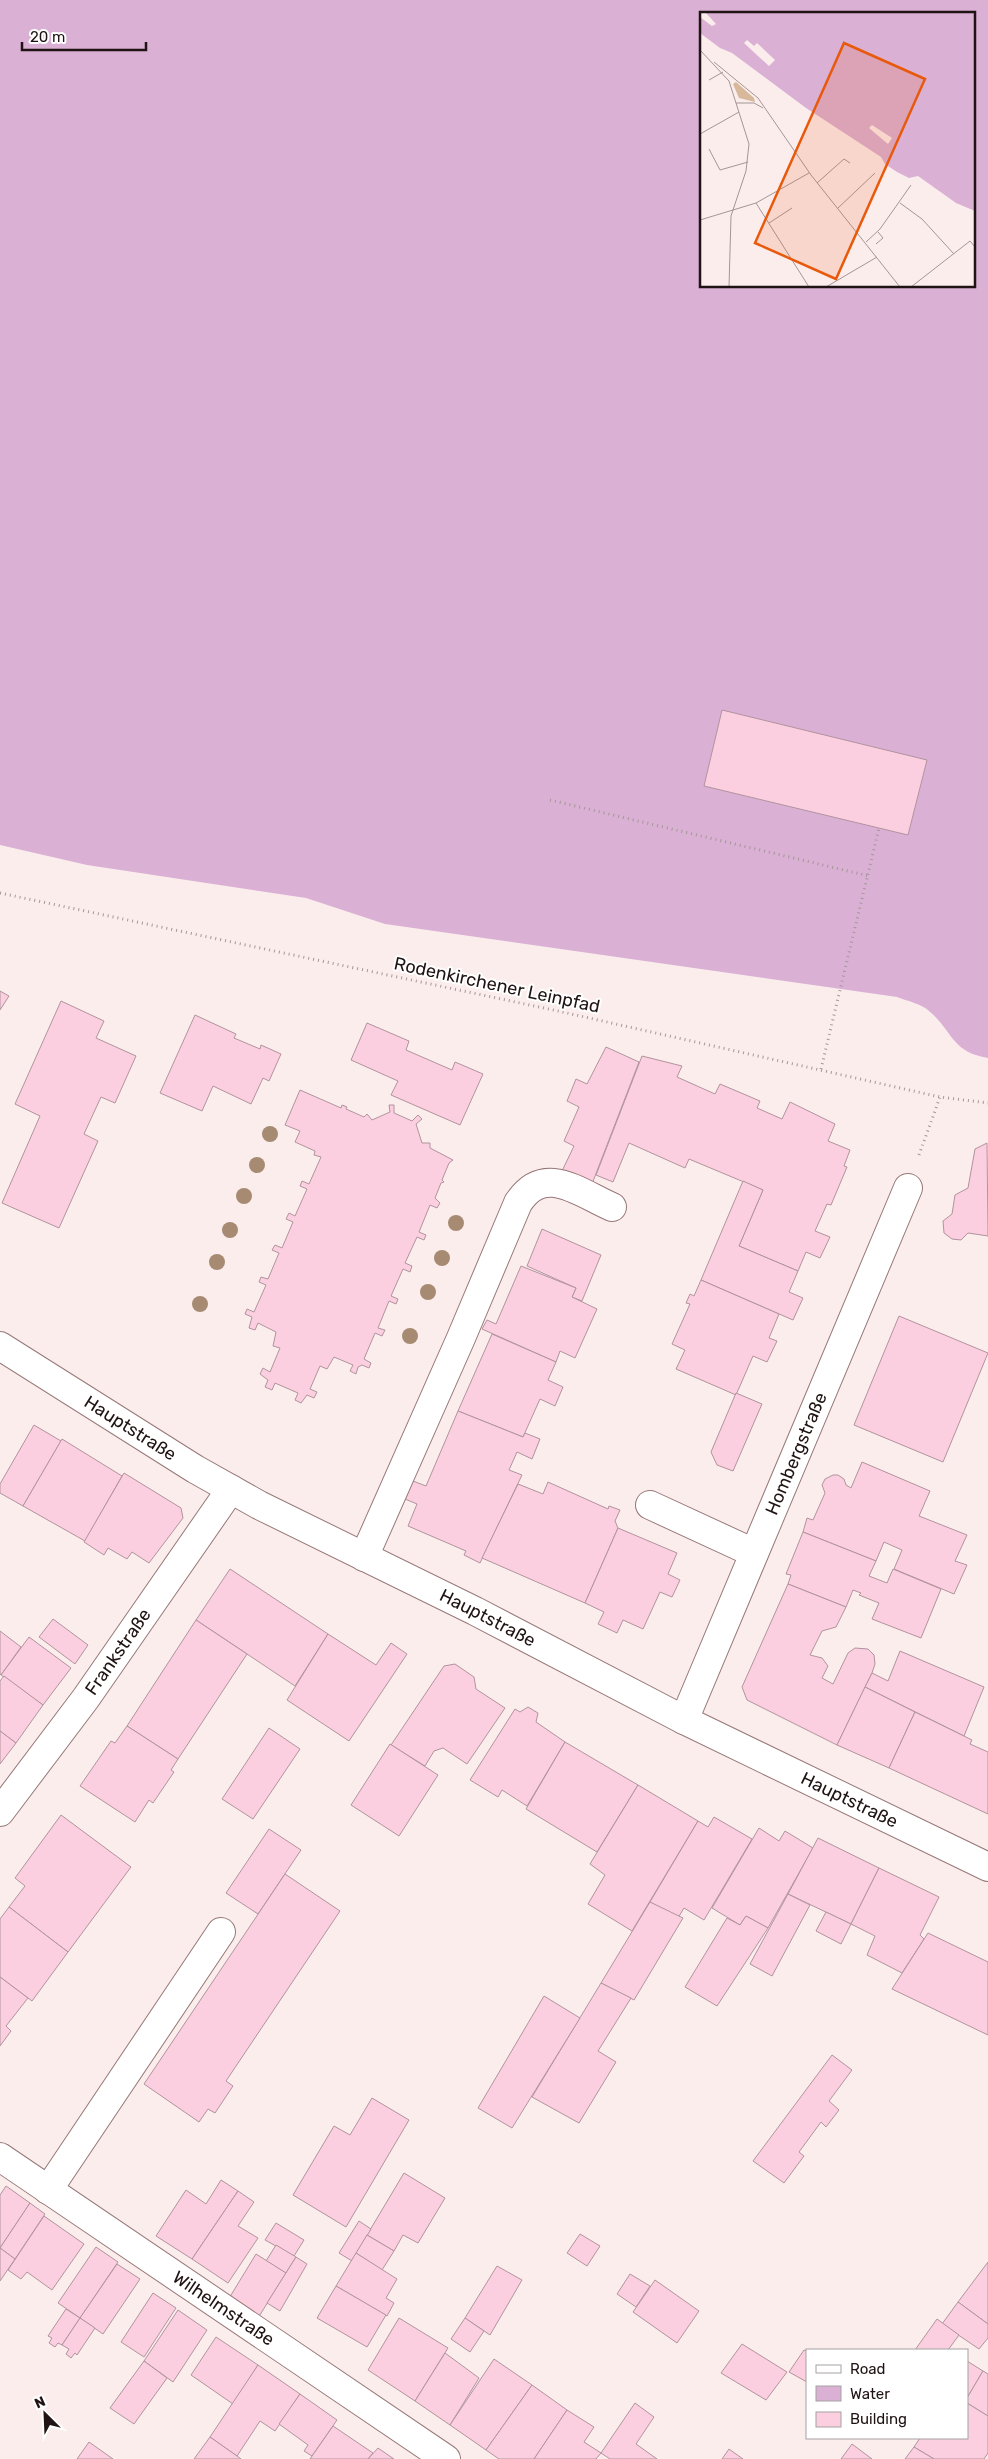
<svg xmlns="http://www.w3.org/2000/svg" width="988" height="2459" font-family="Rubik,sans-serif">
<rect width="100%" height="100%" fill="#fceded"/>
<path fill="#dab1d4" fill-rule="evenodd" d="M 0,0 L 988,0 L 988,1058 C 951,1052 953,1031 929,1011 C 922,1004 907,1001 897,997 L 385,924 L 306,898 L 87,865 L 0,845 ZM 702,14 L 974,14 L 974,286 L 702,286 Z"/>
<g fill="#fbcfdf" stroke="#b1939e">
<polygon points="722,710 927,760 908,835 704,786"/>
<polygon points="0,991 9,996 0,1010"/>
<polygon points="61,1001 104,1021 96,1038 136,1056 115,1103 101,1097 84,1134 98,1141 59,1228 2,1203 40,1116 15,1104"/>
<polygon points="195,1015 236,1034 234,1038 260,1049 261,1045 281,1054 269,1081 263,1078 251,1104 213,1086 202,1111 160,1093"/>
<polygon points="367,1023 409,1041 406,1050 452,1070 455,1062 483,1074 460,1125 391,1095 398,1081 351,1060"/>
<polygon points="606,1047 639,1062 592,1184 562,1171 574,1146 564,1141 579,1107 567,1101 576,1079 587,1084"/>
<polygon points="642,1056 682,1066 677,1077 715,1094 720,1084 760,1101 757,1108 782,1119 790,1102 835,1124 828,1141 850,1150 844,1166 847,1167 831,1205 827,1204 815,1231 830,1237 820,1258 806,1252 798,1271 739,1246 763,1190 689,1159 685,1168 629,1143 613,1182 596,1175"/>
<polygon points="300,1090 341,1108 342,1105 347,1107 346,1109 364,1117 367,1114 372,1120 390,1112 389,1105 394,1105 394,1113 412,1121 418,1115 422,1119 416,1124 422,1143 430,1143 430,1148 453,1160 449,1163 442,1180 444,1182 441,1183 435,1198 440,1203 437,1208 430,1205 419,1232 426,1235 424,1240 417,1237 405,1263 412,1266 410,1272 403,1269 391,1296 398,1299 396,1304 389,1301 378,1328 385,1330 382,1336 375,1333 364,1359 371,1363 369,1368 362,1365 358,1367 356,1374 350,1371 353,1365 334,1357 327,1369 320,1366 310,1389 317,1392 314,1398 307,1395 301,1403 295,1400 298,1393 275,1383 272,1390 265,1387 268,1380 260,1374 263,1368 270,1372 280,1348 273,1346 276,1332 258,1323 255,1330 249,1328 252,1317 245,1314 247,1309 254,1312 266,1285 259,1282 261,1277 268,1279 279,1253 272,1250 275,1245 282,1248 293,1222 286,1219 289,1213 295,1216 307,1189 300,1186 302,1181 309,1184 321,1157 314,1155 315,1151 295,1142 300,1131 285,1125"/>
<polygon points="987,1143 988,1236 968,1233 961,1240 952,1239 944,1233 943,1221 952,1214 955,1195 968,1188 975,1149"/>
<polygon points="743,1181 763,1190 739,1246 798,1271 789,1292 803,1298 793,1320 701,1280"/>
<polygon points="542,1229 601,1255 582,1301 572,1297 576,1288 527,1266"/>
<polygon points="521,1266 576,1288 572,1297 597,1309 575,1358 560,1351 556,1362 482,1329 487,1320 496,1324"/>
<polygon points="701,1280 779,1314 769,1338 777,1341 767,1362 753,1356 736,1395 676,1369 685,1350 672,1344 690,1304 686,1303 690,1294 694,1296"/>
<polygon points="899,1316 988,1353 943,1462 854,1425"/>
<polygon points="492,1334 556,1362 548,1380 563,1387 555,1406 540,1399 523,1437 458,1411"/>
<polygon points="736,1393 762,1404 733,1471 717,1465 711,1452"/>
<polygon points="458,1411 523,1437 525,1433 540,1439 532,1459 517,1452 509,1470 522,1475 480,1563 464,1555 466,1551 408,1526 417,1504 405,1499 413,1481 426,1486"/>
<polygon points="34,1425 61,1441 23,1506 0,1493 0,1484"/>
<polygon points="62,1439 122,1476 85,1541 23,1506"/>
<polygon points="862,1462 930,1491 919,1516 967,1535 955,1561 967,1565 954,1594 894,1569 902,1550 884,1542 876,1561 803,1532 807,1518 813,1520 825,1493 822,1485 825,1479 833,1475 838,1475 844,1479 846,1485 851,1488"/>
<polygon points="124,1473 181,1508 183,1518 149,1563 132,1552 127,1559 108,1548 104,1555 84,1542"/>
<polygon points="548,1482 608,1509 609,1506 620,1510 615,1521 618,1528 585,1603 482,1558 518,1484 543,1494"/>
<polygon points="618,1528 677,1553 668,1574 680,1580 672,1597 660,1592 643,1629 623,1620 617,1633 598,1624 604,1612 585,1603"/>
<polygon points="803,1532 876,1561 869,1576 887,1583 893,1569 941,1589 921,1638 872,1619 879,1603 859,1595 861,1593 853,1590 846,1607 788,1584 791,1575 786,1574"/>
<polygon points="230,1569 328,1634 295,1686 196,1620"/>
<polygon points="788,1584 846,1607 836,1627 822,1631 810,1655 822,1658 828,1666 822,1678 833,1684 848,1653 855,1648 868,1649 874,1655 875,1664 872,1673 837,1745 747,1700 742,1687"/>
<polygon points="53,1619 88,1645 75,1664 39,1637"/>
<polygon points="196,1620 247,1654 178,1759 127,1726"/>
<polygon points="0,1631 21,1647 1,1675 0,1674"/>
<polygon points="328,1634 376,1665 391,1643 407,1654 349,1741 287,1700"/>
<polygon points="29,1637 71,1668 43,1705 1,1675"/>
<polygon points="900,1651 984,1687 964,1736 865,1687 872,1673 888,1681"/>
<polygon points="455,1664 474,1677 476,1689 505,1708 467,1764 443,1748 434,1751 425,1766 391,1745 444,1666"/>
<polygon points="4,1676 43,1705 16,1743 0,1731 0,1681"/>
<polygon points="865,1687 915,1712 889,1768 837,1745"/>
<polygon points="528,1707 538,1713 536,1722 565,1742 527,1806 502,1790 498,1797 470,1780 515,1709 520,1712"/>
<polygon points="915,1712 972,1740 970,1744 988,1752 988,1814 889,1768"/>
<polygon points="127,1726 178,1759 171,1770 174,1772 153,1803 149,1800 135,1822 80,1786 111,1741 115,1743"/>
<polygon points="269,1728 300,1749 253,1819 222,1799"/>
<polygon points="0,1731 16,1743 0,1764"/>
<polygon points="565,1742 638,1785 597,1852 526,1809"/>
<polygon points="390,1744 438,1775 399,1836 351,1805"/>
<polygon points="638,1785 698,1821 632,1931 588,1904 605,1875 590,1864"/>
<polygon points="61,1815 131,1867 68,1952 9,1907 25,1886 15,1878"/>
<polygon points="714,1817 752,1839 704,1920 684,1908 678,1918 650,1902 698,1821 708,1827"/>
<polygon points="759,1828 779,1841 785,1831 813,1848 768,1928 746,1916 740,1925 712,1908"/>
<polygon points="269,1829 301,1850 258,1914 226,1893"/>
<polygon points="818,1838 879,1868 851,1924 788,1894"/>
<polygon points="879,1868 939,1897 920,1935 924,1939 902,1973 867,1955 875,1936 851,1924"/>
<polygon points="285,1874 340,1911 226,2081 233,2086 215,2113 208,2109 199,2122 144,2084"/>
<polygon points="788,1894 810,1905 772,1976 750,1964"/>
<polygon points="650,1902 683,1918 634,2000 601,1983"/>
<polygon points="9,1907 68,1952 32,2001 0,1977 0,1919"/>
<polygon points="826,1912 851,1924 841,1944 816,1931"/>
<polygon points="746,1916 768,1928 717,2006 685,1987 727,1918 740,1925"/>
<polygon points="928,1933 988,1962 988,2035 892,1989"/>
<polygon points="0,1977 28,1998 6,2026 11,2031 0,2046"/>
<polygon points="601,1983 631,1998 598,2051 616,2062 579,2123 532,2097"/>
<polygon points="544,1996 580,2018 512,2128 478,2108"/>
<polygon points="832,2055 852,2070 829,2101 839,2110 826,2127 821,2122 799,2152 804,2156 784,2183 753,2161"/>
<polygon points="372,2098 409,2120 346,2227 293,2195 334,2126 350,2135"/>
<polygon points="404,2173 445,2198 418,2243 403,2235 394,2251 367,2235"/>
<polygon points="221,2180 238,2191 192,2259 156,2236 186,2190 206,2204"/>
<polygon points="6,2186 30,2203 0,2248 0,2195"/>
<polygon points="238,2191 254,2202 238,2226 258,2238 228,2283 192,2259"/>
<polygon points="30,2203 45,2214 15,2259 0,2248"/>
<polygon points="44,2216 84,2244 52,2290 27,2272 21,2279 8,2270"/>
<polygon points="359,2221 371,2229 352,2261 339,2253"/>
<polygon points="276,2223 304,2240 294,2256 265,2240"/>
<polygon points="580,2234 600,2246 587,2266 567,2253"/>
<polygon points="367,2235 394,2251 382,2270 356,2253"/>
<polygon points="276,2245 296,2257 286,2273 266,2261"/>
<polygon points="96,2247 118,2262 80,2318 58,2303"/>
<polygon points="0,2248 15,2259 0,2281"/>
<polygon points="356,2253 397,2279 386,2298 394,2303 387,2316 336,2286"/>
<polygon points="256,2254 286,2273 258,2318 228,2300"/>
<polygon points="296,2257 307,2264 280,2311 267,2303"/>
<polygon points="988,2262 988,2324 958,2302"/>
<polygon points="117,2264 140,2279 103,2334 80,2318"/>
<polygon points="497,2266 522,2280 490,2335 465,2318"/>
<polygon points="630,2274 650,2286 636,2307 617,2294"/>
<polygon points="655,2280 699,2311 677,2343 633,2312"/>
<polygon points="336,2286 386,2315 367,2347 317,2318"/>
<polygon points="153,2293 176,2308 144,2357 121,2342"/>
<polygon points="958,2302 988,2324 988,2338 979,2349 942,2324"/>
<polygon points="66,2309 80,2318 62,2345 58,2343 55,2347 49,2343 52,2338 48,2336"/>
<polygon points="178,2310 207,2330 173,2382 144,2361"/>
<polygon points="80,2318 95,2328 77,2355 75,2353 71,2358 66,2354 69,2349 62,2345"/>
<polygon points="399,2318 448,2348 415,2401 368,2370"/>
<polygon points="465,2318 484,2331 470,2352 451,2339"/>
<polygon points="937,2319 959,2335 948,2350 915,2350"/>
<polygon points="216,2337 258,2365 233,2404 191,2375"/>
<polygon points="742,2344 787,2372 766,2400 721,2373"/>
<polygon points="804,2350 807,2351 807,2382 789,2372"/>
<polygon points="445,2353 479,2378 450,2425 415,2401"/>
<polygon points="494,2359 532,2385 486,2450 450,2425"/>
<polygon points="144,2361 167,2378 134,2424 110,2408"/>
<polygon points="967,2361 983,2371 967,2398"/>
<polygon points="258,2365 300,2394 275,2431 260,2421 237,2456 210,2437"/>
<polygon points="983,2371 988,2374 988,2416 967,2403 967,2398"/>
<polygon points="532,2385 567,2410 534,2459 499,2459 486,2450"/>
<polygon points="300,2394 337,2420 312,2456 304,2451 308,2445 279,2424"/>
<polygon points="635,2403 654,2417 636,2444 657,2459 610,2459 601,2453"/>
<polygon points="967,2403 988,2416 988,2453 984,2459 934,2459 914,2447 920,2438 967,2438"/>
<polygon points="567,2410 594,2427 584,2442 601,2453 596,2459 534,2459"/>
<polygon points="333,2426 373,2453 368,2459 310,2459"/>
<polygon points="210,2437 237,2456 241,2459 194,2459"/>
<polygon points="89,2442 113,2459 77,2459"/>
<polygon points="852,2444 872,2459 841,2459"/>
<polygon points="914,2447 934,2459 905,2459"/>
<polygon points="378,2448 394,2459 368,2459"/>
<polygon points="729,2449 743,2459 722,2459"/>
</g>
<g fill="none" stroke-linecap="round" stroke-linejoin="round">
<g stroke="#977878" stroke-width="30">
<g id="minor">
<path id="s1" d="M 0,1346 L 195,1469 L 259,1505 L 475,1611 L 684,1720 L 988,1867"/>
<polyline points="650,1505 754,1553"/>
<path d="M 364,1557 L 461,1338 L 518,1203 C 544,1163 578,1192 612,1207"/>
<path id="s2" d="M 684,1720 L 908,1188"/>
<path id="s3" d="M 0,1812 L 86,1698 L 231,1489"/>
<path id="s4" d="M 0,2157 L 446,2459"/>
<polyline points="48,2190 221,1932"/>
</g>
</g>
<g stroke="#a59797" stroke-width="3" stroke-dasharray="1 4" stroke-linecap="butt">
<polyline points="550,800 869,876"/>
<polyline points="0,893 558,1011 940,1097 988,1103"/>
<polyline points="821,1069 879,828"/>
<polyline points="919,1155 940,1097"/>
</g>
<use href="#minor" stroke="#fff" stroke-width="28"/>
</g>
<g fill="#a68a72">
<circle cx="270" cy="1134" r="8"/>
<circle cx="257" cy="1165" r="8"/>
<circle cx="244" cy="1196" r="8"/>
<circle cx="456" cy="1223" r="8"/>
<circle cx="230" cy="1230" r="8"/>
<circle cx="442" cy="1258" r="8"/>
<circle cx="217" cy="1262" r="8"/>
<circle cx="428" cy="1292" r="8"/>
<circle cx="200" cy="1304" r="8"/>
<circle cx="410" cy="1336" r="8"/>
</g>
<g text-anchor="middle" stroke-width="4" stroke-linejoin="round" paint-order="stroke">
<g font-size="18" fill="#1f1313" stroke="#fff">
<text transform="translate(497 985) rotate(12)" y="6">Rodenkirchener Leinpfad</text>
<text dy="6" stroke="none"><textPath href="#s1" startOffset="154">Hauptstraße</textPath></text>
<text dy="6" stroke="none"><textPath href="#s2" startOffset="289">Hombergstraße</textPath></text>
<text dy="6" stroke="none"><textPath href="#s1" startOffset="559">Hauptstraße</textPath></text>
<text dy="6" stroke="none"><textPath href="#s3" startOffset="199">Frankstraße</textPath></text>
<text dy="6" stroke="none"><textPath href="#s1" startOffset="964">Hauptstraße</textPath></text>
<text dy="6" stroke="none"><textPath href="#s4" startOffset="270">Wilhelmstraße</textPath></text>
</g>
</g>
<g transform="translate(700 12)">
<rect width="275" height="275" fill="#fceded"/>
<path d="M 36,70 L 54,86 L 55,90 L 39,86 L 33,72 Z" fill="#d7b89a"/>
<path d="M 5,0 L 275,0 L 275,199 L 256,191 L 218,164 L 209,166 L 197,160 L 185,152 L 181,145 L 106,96 L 32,41 L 20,36 L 0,21 L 0,5 L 12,14 L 16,12 Z" fill="#dab1d4"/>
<path d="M 47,28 L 54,34 L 57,31 L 75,48 L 69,54 L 44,31 ZM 172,113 L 192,126 L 188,132 L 169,116 Z" fill="#fceded"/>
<path fill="none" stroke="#a49696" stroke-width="1" d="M 0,38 L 29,69 L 49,132 L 46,159 L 31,204 L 29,275M 14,50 L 58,86 L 111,163 L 200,275M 9,68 L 23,60M 36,91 L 54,91 L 63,96M 0,122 L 39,100M 9,137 L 20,158 L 48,150M 117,171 L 144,147 L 150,151M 56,191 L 109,275M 200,191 L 222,207 L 254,242M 138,196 L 175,161M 0,208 L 56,191 L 109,161M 69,211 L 92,196M 166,230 L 180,217 L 211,173M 176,232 L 183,226 L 178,220M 126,275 L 177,245M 211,275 L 270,229 L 275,235"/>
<path fill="#e8590c" fill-opacity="0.15" stroke="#e8590c" stroke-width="2.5" d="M 144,31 L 225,67 L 136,267 L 55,231 Z"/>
<rect width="275" height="275" fill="none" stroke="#1f1313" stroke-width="2.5"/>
</g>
<rect x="806" y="2349" width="162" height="90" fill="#ffffff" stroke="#a5a1a1"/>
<rect x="816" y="2365" width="25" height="8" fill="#ffffff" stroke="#a5a1a1"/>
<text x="850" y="2374" font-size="15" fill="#1f1313">Road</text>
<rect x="816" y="2386" width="25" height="15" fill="#dab1d4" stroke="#a5a1a1"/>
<text x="850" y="2399" font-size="15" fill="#1f1313">Water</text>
<rect x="816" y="2412" width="25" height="15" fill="#fbcfdf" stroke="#a5a1a1"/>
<text x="850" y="2424" font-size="15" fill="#1f1313">Building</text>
<g transform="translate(45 2414) rotate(336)" stroke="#ffffff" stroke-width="4" paint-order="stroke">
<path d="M0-4L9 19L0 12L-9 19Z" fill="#1f1313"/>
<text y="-8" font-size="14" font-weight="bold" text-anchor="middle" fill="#1f1313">N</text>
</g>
<path d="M22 42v8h124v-8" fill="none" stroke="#1f1313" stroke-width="2.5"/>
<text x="30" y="42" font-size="15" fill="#1f1313" stroke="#ffffff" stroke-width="4" paint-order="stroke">20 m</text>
</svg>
